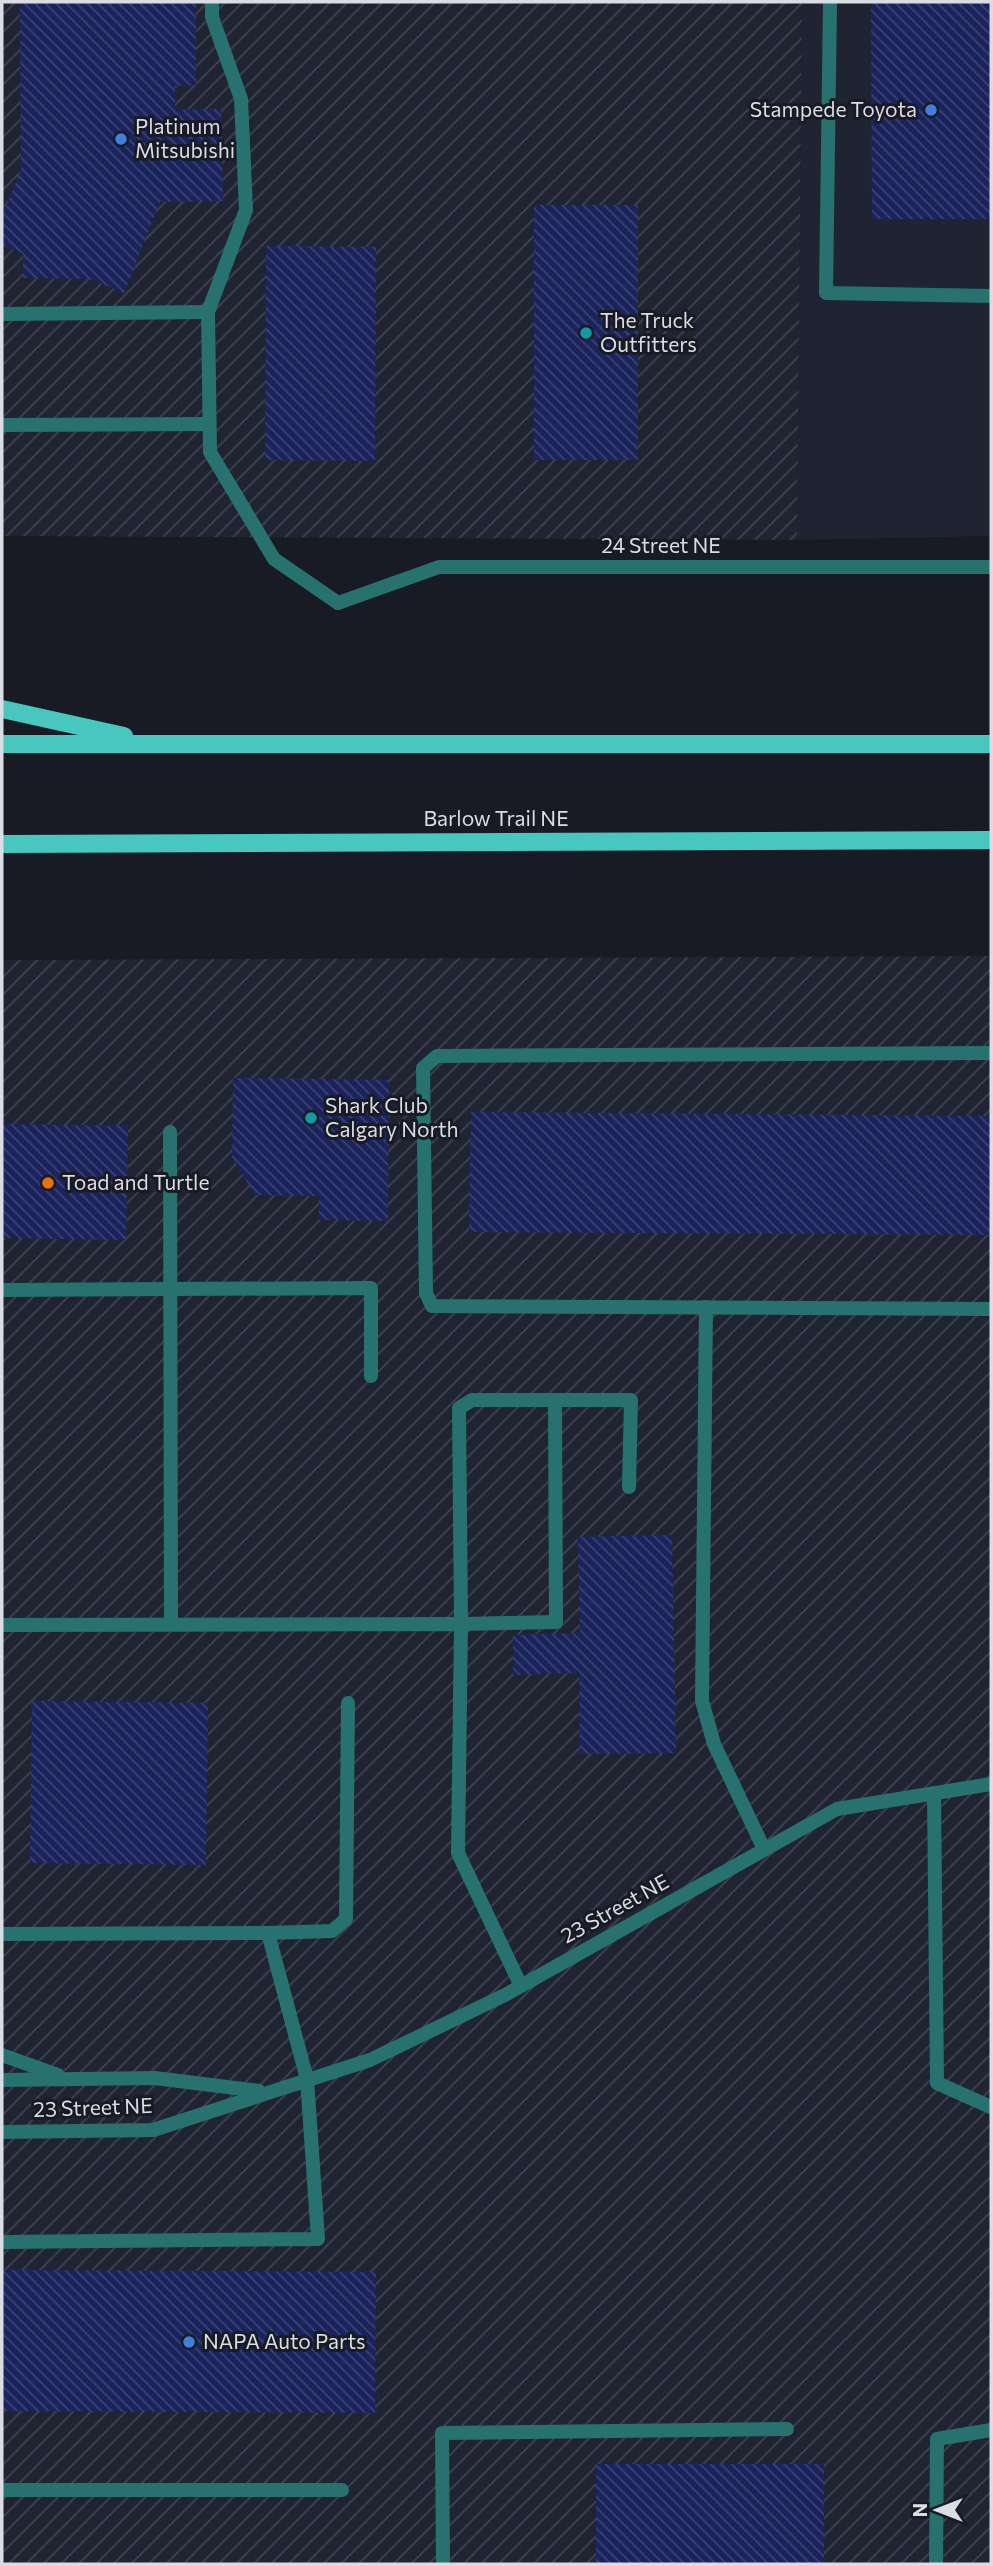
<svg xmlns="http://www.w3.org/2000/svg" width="993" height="2566" font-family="Commissioner,sans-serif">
<defs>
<pattern id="industrial-furrows" width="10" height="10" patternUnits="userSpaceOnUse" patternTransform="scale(1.75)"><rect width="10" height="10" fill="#202432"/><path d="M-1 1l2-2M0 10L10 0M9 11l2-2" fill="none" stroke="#404350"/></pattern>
<pattern id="building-back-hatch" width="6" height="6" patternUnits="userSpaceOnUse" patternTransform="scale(1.75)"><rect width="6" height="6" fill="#1a235c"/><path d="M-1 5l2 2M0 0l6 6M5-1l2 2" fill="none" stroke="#3b4273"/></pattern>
</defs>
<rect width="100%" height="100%" fill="#181b23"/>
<polygon fill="#202432" points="802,2 991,2 991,536 797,540"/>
<g fill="url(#industrial-furrows)">
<polygon points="2,2 802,2 797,540 2,536"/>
<polygon points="991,956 991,2564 2,2564 2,960"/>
</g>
<g fill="url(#building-back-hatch)">
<polygon points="20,2 196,2 196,85 175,86 175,110 221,109 223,201 160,202 124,293 90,279 23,278 23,254 2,245 2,217 21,169"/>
<polygon points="871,2 991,2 991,219 872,219"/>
<rect x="534" y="205" width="104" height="255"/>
<polygon points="266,246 376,247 375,461 265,460"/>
<polygon points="233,1078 389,1080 388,1221 319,1220 319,1196 255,1195 232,1157"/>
<polygon points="471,1112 991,1116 991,1235 469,1232"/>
<polygon points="2,1124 128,1126 126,1240 2,1238"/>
<polygon points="672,1535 676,1753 580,1754 579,1673 513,1675 513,1635 580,1633 578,1537"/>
<polygon points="32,1701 208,1703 206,1865 30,1863"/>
<polygon points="2,2270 376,2272 375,2413 2,2411"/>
<rect x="596" y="2464" width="228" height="100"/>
</g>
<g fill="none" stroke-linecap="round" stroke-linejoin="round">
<g stroke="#27726e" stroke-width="14">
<polyline points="212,2 212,17 241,99 246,210 208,312 210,452 274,559 338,603"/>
<polyline points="830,2 826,293 991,296"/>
<polyline points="2,314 208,312"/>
<polyline points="2,425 208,424"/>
<polyline points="991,1053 437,1056 423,1068 426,1293 432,1306 991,1309"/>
<polyline points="170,1132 171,1623"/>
<polyline points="2,1290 371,1288 371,1376"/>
<polyline points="706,1307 702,1701 714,1744 764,1849"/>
<polyline points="555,1400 556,1622 461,1624 459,1408 472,1400 631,1400 629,1487"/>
<polyline points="2,1625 461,1624 458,1853 521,1986"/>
<polyline points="934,1793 937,2083 991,2107"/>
<polyline points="268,1933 332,1931 346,1919 348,1703"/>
<polyline points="2,1934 268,1933 307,2079 318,2239 2,2242"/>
<polyline points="2,2490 342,2490"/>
<polyline points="443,2564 442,2433 787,2429"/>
<polyline points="936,2564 937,2439 991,2430"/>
</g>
<polyline stroke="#27726e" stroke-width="14" points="338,603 439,567 991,567"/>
<g stroke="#27726e" stroke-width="14">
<polyline points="2,2055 58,2075"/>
<polyline points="2,2080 155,2078 259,2091"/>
<polyline points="2,2132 153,2130 370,2060 505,1995 837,1809 991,1784"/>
</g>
<g stroke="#48c6c0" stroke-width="18">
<polyline points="2,709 124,736"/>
<polyline points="2,744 991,744"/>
<polyline points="2,844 991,840"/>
</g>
</g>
<g fill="#3f7fe0" stroke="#181b23" stroke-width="2.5">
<circle cx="931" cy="110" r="7"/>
<circle cx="121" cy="139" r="7"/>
<circle cx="189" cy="2342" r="7"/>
</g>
<g fill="#0f9aa8" stroke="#181b23" stroke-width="2.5">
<circle cx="586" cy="333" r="7"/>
<circle cx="311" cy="1118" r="7"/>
</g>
<circle fill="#e8710a" stroke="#181b23" stroke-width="2.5" cx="48" cy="1183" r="7"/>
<g text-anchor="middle" stroke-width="6" stroke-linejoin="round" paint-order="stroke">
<g font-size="21" fill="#dbdde4" stroke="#181b23" text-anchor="start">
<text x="917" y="117" text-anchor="end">Stampede Toyota</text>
<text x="135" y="134">Platinum<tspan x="135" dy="24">Mitsubishi</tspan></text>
<text x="600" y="328">The Truck<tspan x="600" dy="24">Outfitters</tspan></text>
<text x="325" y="1113">Shark Club<tspan x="325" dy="24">Calgary North</tspan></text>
<text x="62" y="1190">Toad and Turtle</text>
<text x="203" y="2349">NAPA Auto Parts</text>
</g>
<g font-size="21" fill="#dbdde4" stroke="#181b23">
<text x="661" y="553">24 Street NE</text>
<text x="496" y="826">Barlow Trail NE</text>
<text transform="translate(615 1909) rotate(-29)" y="7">23 Street NE</text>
<text transform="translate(93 2108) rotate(-2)" y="7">23 Street NE</text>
</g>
</g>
<rect width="993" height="2566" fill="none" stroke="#dbdde4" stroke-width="7"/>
<g transform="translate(937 2510) rotate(270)" stroke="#181b23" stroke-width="5" paint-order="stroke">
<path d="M0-5L12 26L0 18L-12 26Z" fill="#dbdde4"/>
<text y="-10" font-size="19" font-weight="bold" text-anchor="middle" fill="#dbdde4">N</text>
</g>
</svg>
